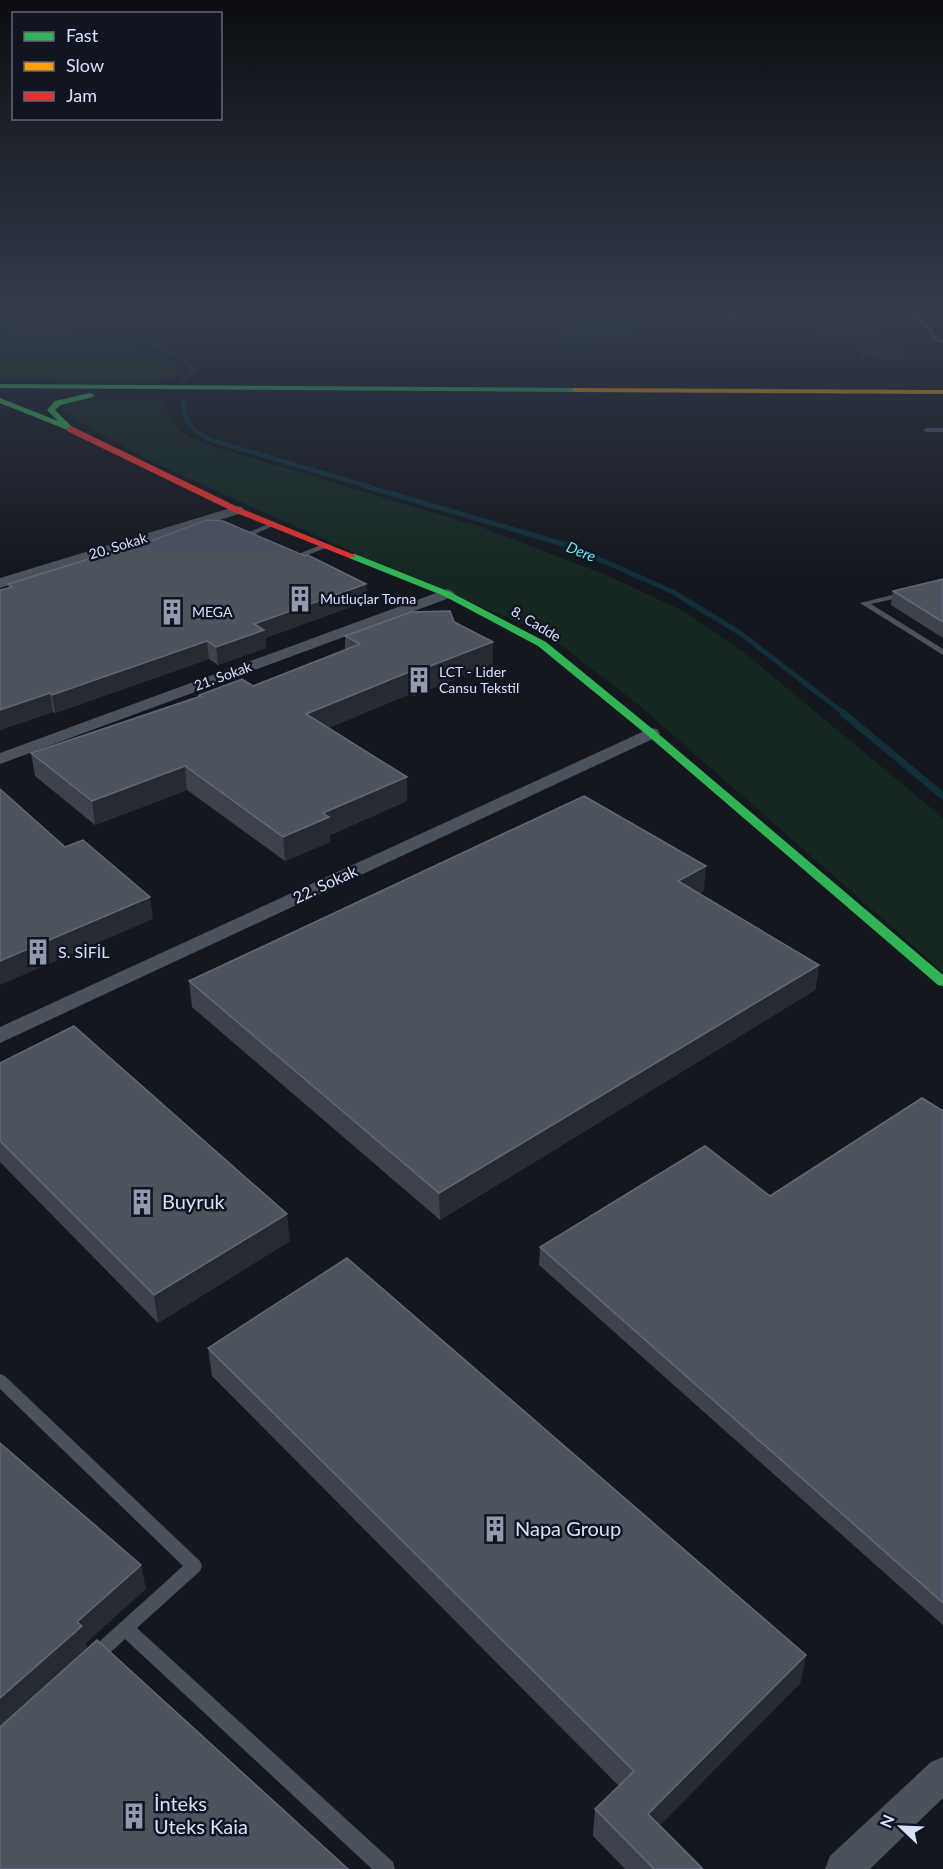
<svg xmlns="http://www.w3.org/2000/svg" width="943" height="1869" font-family="Lato,sans-serif">
<rect width="100%" height="100%" fill="#14171e"/>
<g fill="#142821">
<polygon points="555,310 680,310 682,319 576,351 559,346 554,339 556,327 583,321"/>
<path d="M 0,330 C 36,334 146,339 170,359 C 176,364 176,369 177,376 L 159,381 L 0,380 Z"/>
<path d="M 83,400 L 165,401 C 172,431 179,432 205,444 L 481,527 L 609,576 L 683,611 L 741,650 L 943,818 L 943,972 L 640,706 L 561,645 L 534,629 L 361,556 L 148,460 L 60,411 L 63,406 Z"/>
</g>
<g fill="#102f38">
<polygon points="811,327 875,327 881,336 816,336"/>
<polygon points="857,345 899,346 905,359 862,358"/>
</g>
<g fill="none" stroke-linecap="round" stroke-linejoin="round">
<g stroke="#102f38" stroke-width="4.5">
<polyline points="63,322 79,310"/>
<path d="M 0,326 L 143,341 C 164,347 179,352 193,370 L 182,382"/>
<path d="M 183,402 C 183,423 193,430 210,440 L 371,487"/>
</g>
<polyline stroke="#102f38" stroke-width="5" points="365,486 570,546 673,592 740,633 845,714"/>
<polyline stroke="#102f38" stroke-width="7" points="843,713 943,796"/>
<g fill="#4a525d" fill-rule="evenodd">
<polygon points="729,310 734,310 737,317 918,317 915,311 943,311 943,315 921,314 938,339 943,339 943,343 934,341 920,321 735,321 732,319"/>
<polygon points="943,428 943,432 926,432 923,430 926,428"/>
<polygon points="271,523 277,524 244,539 237,537"/>
<polygon points="323,544 330,546 293,561 286,559"/>
<polygon points="904,592 908,594 907,596 871,604 943,649 943,655 860,603"/>
<polygon points="0,1374 5,1376 200,1561 202,1566 200,1571 137,1628 393,1862 395,1869 372,1869 125,1639 102,1660 96,1663 90,1660 88,1655 90,1650 183,1566 0,1389"/>
</g>
<g fill="#4a525d" fill-rule="evenodd">
<polygon points="237,506 242,507 244,510 242,513 0,588 0,578"/>
<polygon points="447,589 452,591 455,594 452,597 0,764 0,753"/>
<polygon points="651,728 657,729 660,733 657,737 0,1043 0,1027"/>
<polygon points="943,1757 943,1798 870,1869 825,1869 830,1856 931,1762"/>
</g>
<g fill="#30b455" fill-rule="evenodd">
<polygon points="0,384 576,388 580,390 576,392 0,388"/>
<polygon points="90,393 94,395 93,397 61,405 55,410 74,429 70,431 0,403 0,398 58,421 47,410 55,401"/>
<polygon points="349,554 355,554 450,592 546,642 655,731 943,975 943,986 938,985 647,735 538,646 444,596 349,558"/>
</g>
<polygon fill="#ff9f0a" fill-rule="evenodd" points="573,388 943,390 943,394 576,392 572,390"/>
<polygon fill="#e5322d" fill-rule="evenodd" points="67,427 73,427 240,508 357,556 349,558 234,512 67,431"/>
</g>
<g fill="#3d424d">
<polygon points="124,551 366,584 367,601 265,638 266,648 218,665 209,659 55,713 53,712 0,730 0,590 9,587 8,584"/>
<polygon points="943,579 943,638 891,605 893,591"/>
<polygon points="454,622 493,642 493,664 413,696 410,694 328,728 407,777 407,801 330,835 330,842 285,861 187,790 95,825 35,776 31,753 200,696 199,695 253,686 345,650 345,636"/>
<polygon points="704,891 699,894 819,965 815,990 440,1220 192,1007 189,981"/>
<polygon points="0,1063 290,1241 158,1323 0,1162"/>
<polygon points="943,1111 943,1625 539,1265 540,1247 770,1196"/>
<polygon points="208,1348 806,1655 800,1683 660,1825 703,1869 625,1869 593,1836 595,1809 619,1786 212,1376"/>
</g>
<g fill="#262a32">
<polygon points="366,584 367,601 265,638 266,648 218,665 216,647 254,624"/>
<polygon points="207,641 209,659 55,713 52,695"/>
<polygon points="493,642 493,664 413,696 412,673"/>
<polygon points="409,672 410,694 307,737 306,714"/>
<polygon points="50,693 53,712 0,730 0,710"/>
<polygon points="185,766 187,790 95,825 92,801"/>
<polygon points="407,777 407,801 330,835 330,842 285,861 283,837 323,813"/>
<polygon points="706,866 704,891 676,906 678,881"/>
<polygon points="150,897 153,919 0,985 0,961"/>
<polygon points="819,965 815,990 440,1220 439,1193"/>
<polygon points="287,1214 290,1241 158,1323 154,1295"/>
<polygon points="141,1565 146,1589 86,1643 87,1649 0,1728 0,1698 77,1622"/>
<polygon points="806,1655 800,1683 645,1840 648,1814"/>
</g>
<g fill="#4e5360" stroke="#636978" stroke-width="1.5">
<polygon points="207,520 223,521 305,556 308,555 366,584 254,624 264,630 216,647 207,641 52,695 50,693 0,710 0,590 12,587 8,584 121,549 124,551"/>
<polygon points="943,579 943,622 893,591"/>
<polygon points="450,611 454,622 493,642 412,673 409,672 306,714 407,777 323,813 329,817 283,837 185,766 92,801 31,753 201,696 199,695 242,679 253,686 360,644 345,636 411,612"/>
<polygon points="0,789 65,847 83,840 150,897 0,961"/>
<polygon points="584,796 706,866 678,881 819,965 439,1193 189,981"/>
<polygon points="74,1026 287,1214 154,1295 0,1141 0,1063"/>
<polygon points="922,1098 943,1111 943,1603 540,1247 705,1146 770,1196"/>
<polygon points="347,1258 806,1655 648,1814 703,1869 654,1869 595,1809 634,1771 208,1348"/>
<polygon points="0,1443 141,1565 77,1622 82,1626 0,1698"/>
<polygon points="97,1640 348,1869 0,1869 0,1727"/>
</g>
<linearGradient id="sky" x2="0" y2="1"><stop stop-color="#0b0d10"/><stop offset="0.54" stop-color="#343c4c"/><stop offset="1" stop-color="#343c4c" stop-opacity="0"/></linearGradient>
<rect width="943" height="572" fill="url(#sky)"/>
<defs>
<g id="building-bare" transform="scale(2.07)"><path d="M-4-6H4V6H1V3H-1V6H-4ZM-2.5-4.3h1.7v1.8h-1.7ZM.8-4.3h1.7v1.8H.8ZM-2.5-1h1.7V.8h-1.7ZM.8-1h1.7V.8H.8Z" fill="#929aad" stroke="#111521" stroke-width="2.5" paint-order="stroke"/></g>
</defs>
<g fill-rule="evenodd">
<use href="#building-bare" x="300" y="599"/>
<use href="#building-bare" x="172" y="612"/>
<use href="#building-bare" x="419" y="680"/>
<use href="#building-bare" x="38" y="952"/>
<use href="#building-bare" x="142" y="1202"/>
<use href="#building-bare" x="495" y="1529"/>
<use href="#building-bare" x="134" y="1816"/>
</g>
<g text-anchor="middle" stroke-width="5" stroke-linejoin="round" paint-order="stroke">
<g font-size="14" fill="#d6e1fa" stroke="#111521">
<text transform="translate(118 546) rotate(-17)" y="5">20. Sokak</text>
<text transform="translate(536 624) rotate(31)" y="5">8. Cadde</text>
<text transform="translate(223 676) rotate(-20)" y="5">21. Sokak</text>
</g>
<g font-size="14" fill="#d6e1fa" stroke="#111521" text-anchor="start">
<text x="320" y="604">Mutluçlar Torna</text>
<text x="192" y="617">MEGA</text>
<text x="439" y="677">LCT - Lider<tspan x="439" dy="16">Cansu Tekstil</tspan></text>
</g>
<g font-size="15" font-style="italic" fill="#71e7ed" stroke="#111521">
<text transform="translate(581 552) rotate(22)" y="5">Dere</text>
</g>
<g font-size="16" fill="#d6e1fa" stroke="#111521">
<text transform="translate(325 884) rotate(-25)" y="6">22. Sokak</text>
</g>
<g font-size="16" fill="#d6e1fa" stroke="#111521" text-anchor="start">
<text x="58" y="958">S. SİFİL</text>
</g>
<g font-size="20" fill="#d6e1fa" stroke="#111521" text-anchor="start">
<text x="162" y="1209">Buyruk</text>
<text x="515" y="1536">Napa Group</text>
<text x="154" y="1811">İnteks<tspan x="154" dy="23">Uteks Kaia</tspan></text>
</g>
</g>
<rect x="12" y="12" width="210" height="108" fill="#111521" stroke="#606778" stroke-width="1.5"/>
<rect x="24" y="32" width="30" height="9" fill="#30b455" stroke="#606778" stroke-width="1.5"/>
<text x="66" y="42" font-size="18" fill="#d6e1fa">Fast</text>
<rect x="24" y="62" width="30" height="9" fill="#ff9f0a" stroke="#606778" stroke-width="1.5"/>
<text x="66" y="72" font-size="18" fill="#d6e1fa">Slow</text>
<rect x="24" y="92" width="30" height="9" fill="#e5322d" stroke="#606778" stroke-width="1.5"/>
<text x="66" y="102" font-size="18" fill="#d6e1fa">Jam</text>
<g transform="translate(901 1827) rotate(293)" stroke="#111521" stroke-width="4.5" paint-order="stroke">
<path d="M0-4.5L10 22L0 15L-10 22Z" fill="#d6e1fa"/>
<text y="-9" font-size="16" font-weight="bold" text-anchor="middle" fill="#d6e1fa">N</text>
</g>
</svg>
